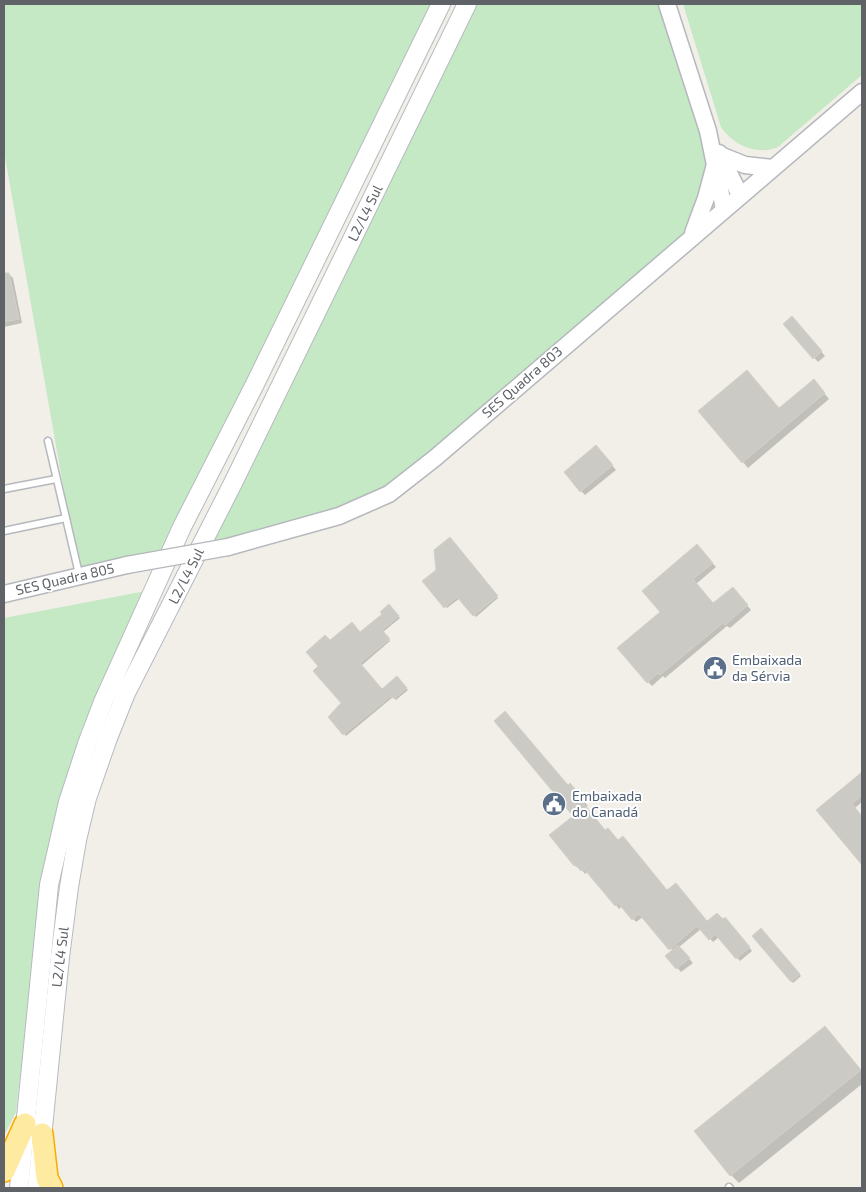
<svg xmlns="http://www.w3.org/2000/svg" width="866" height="1192" font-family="'Exo 2',sans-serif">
<rect width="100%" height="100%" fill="#f1efe8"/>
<g fill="#c5e8c5">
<polygon points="4,4 440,4 170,553 79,576 4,151"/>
<polygon points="467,4 666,4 715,164 692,237 389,494 228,547 204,539"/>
<path d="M 683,4 L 862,4 L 862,75 L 778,147 C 757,156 733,145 721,127 Z"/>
<polygon points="146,591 81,731 44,863 16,1112 4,1136 4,618"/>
</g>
<g fill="#0003">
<polygon points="9,274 13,278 22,323 4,327 4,275"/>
<polygon points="796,322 825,356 818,362 785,324"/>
<polygon points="819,387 829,399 748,468 743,462 779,409"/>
<polygon points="600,451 616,470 585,495 581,491"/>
<polygon points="701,550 716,567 696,584 714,604 736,592 751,610 730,628 727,626 665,678 663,676 652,686 648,682 662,612"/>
<polygon points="472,567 498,598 476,617 460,598 447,608 424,581"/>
<polygon points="389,606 400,618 383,632 390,641 361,666 382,690 397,677 408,690 396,700 393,697 346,736 330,717 343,704 320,667 330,642 360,634 384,614"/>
<polygon points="862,773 862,802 855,808 862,817 862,862 818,811"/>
<polygon points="568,786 573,788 588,806 586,807 606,831 618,842 668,892 708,922 723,921 728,922 752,951 740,961 719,937 713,942 701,929 679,947 693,963 681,972 667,956 673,951 643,917 636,922 622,906 619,909 616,905 588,871 585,874 579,866 578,868 574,865 575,816"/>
<polygon points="761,929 801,976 793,983 754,936"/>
<polygon points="825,1027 862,1071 862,1084 739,1183 731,1175"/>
</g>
<g fill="#cccac5" stroke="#d6d1c6">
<polygon points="4,273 9,273 19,319 4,322"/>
<polygon points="792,316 822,351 813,359 783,324"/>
<polygon points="747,370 779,408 814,379 825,393 742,463 698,411"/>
<polygon points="596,445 613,465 580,492 564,472"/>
<polygon points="450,537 498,596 473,616 457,597 444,608 422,581 436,570 434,550"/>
<polygon points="697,544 713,563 693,579 713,603 733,587 748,605 725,625 723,623 660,675 658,673 647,683 617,648 660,612 642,591"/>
<polygon points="389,604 399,616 382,630 390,639 360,663 382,689 397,676 407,688 394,699 391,696 343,735 328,717 341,703 313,671 318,666 306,652 325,635 330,640 352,622 360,632 382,614 380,612"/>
<polygon points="505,711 568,785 570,783 586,802 583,803 605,830 608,828 618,840 623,836 667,890 676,883 707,921 717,913 723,919 725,917 750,947 736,959 715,934 709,940 697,926 669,950 639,914 632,920 618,903 615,906 584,869 581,871 575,864 574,866 549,835 573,816 494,721"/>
<polygon points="862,772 862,795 852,804 862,816 862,865 816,810"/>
<polygon points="761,928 800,974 791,982 752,936"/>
<polygon points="678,945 690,958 676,969 665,956"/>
<polygon points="825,1026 861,1070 730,1176 694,1131"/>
</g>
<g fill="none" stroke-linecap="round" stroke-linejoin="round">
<g stroke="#b5b8bc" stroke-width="9">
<g id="service">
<polyline points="48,441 79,574"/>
<polyline points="4,489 56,479"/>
<polyline points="4,531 66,518"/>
<polyline points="729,1187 730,1188"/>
</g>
</g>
<g stroke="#b5b8bc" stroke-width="19">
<g id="tertiary">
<polyline points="667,4 708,131 724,209"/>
<polyline points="719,153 740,195"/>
<polyline points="720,155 745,165 772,168"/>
<polyline points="693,233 706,198 714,168"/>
<polyline points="228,547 339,516 389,494 435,458 862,92"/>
<polyline points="4,594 127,565"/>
</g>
</g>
<g stroke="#b6babf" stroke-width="20">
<g id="secondary">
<polyline points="19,1188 49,885 68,802 87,744 103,702 182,527 255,384 441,4"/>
<polyline points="37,1188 60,957 69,887 77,840 87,798 108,738 126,693 233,483 467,4"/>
</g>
</g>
<g stroke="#f9ab00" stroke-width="24">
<g id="trunk">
<polyline points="42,1134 47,1178 52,1188"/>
<polyline points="4,1171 25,1124"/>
</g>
</g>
<use href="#service" stroke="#fff" stroke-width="6"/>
<use href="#tertiary" stroke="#fff" stroke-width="16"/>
<use href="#secondary" stroke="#fff" stroke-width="18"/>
<use href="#trunk" stroke="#feeaa1" stroke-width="21"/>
<g stroke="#b5b8bc" stroke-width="19" stroke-linecap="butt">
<polyline id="tertiary-bridge" points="127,565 228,547"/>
</g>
<use href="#tertiary-bridge" stroke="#fff" stroke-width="16"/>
</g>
<defs>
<g id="civic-disc" transform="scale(1.25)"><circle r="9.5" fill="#5c6f8a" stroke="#fff"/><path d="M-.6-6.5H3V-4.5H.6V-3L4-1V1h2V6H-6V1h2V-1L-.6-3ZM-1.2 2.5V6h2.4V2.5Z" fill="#fff"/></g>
</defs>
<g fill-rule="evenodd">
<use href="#civic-disc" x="715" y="668"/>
<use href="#civic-disc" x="554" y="804"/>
</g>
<g text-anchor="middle" stroke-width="4" stroke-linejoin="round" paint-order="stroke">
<g font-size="14" fill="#5f6368" stroke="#fff">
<text transform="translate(365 213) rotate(-64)" y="5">L2/L4 Sul</text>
<text transform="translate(522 382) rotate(-41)" y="5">SES Quadra 803</text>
<text transform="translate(186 576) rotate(-63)" y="5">L2/L4 Sul</text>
<text transform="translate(65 579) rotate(-13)" y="5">SES Quadra 805</text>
<text transform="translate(60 957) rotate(-83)" y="5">L2/L4 Sul</text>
</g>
<g font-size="14" fill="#4e5e75" stroke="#fff" text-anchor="start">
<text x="732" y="665">Embaixada<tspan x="732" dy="16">da Sérvia</tspan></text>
<text x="572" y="801">Embaixada<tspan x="572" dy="16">do Canadá</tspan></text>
</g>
</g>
<rect width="866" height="1192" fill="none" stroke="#5f6368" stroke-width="10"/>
</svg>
